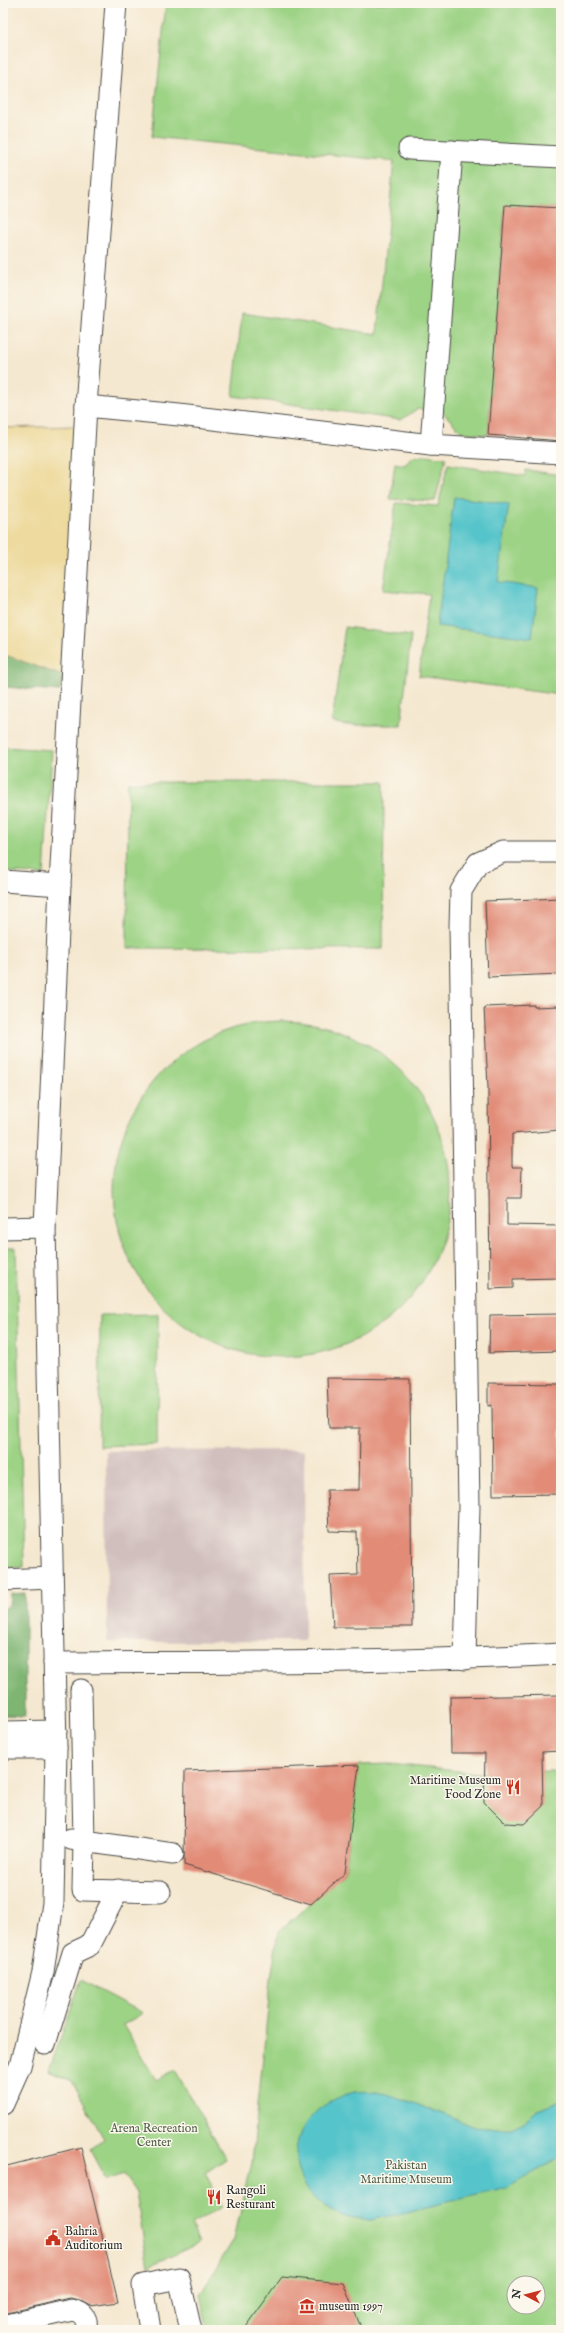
<svg xmlns="http://www.w3.org/2000/svg" width="564" height="2333" font-family="'IM FELL English',serif">
<rect width="100%" height="100%" fill="#fbf7ec"/>
<filter id="ink" filterUnits="userSpaceOnUse"><feTurbulence type="fractalNoise" baseFrequency=".025" numOctaves="2"/><feDisplacementMap in="SourceGraphic" scale="8" xChannelSelector="R" yChannelSelector="G"/><feConvolveMatrix kernelMatrix="1 2 1 2 8 2 1 2 1" color-interpolation-filters="sRGB"/></filter>
<filter id="wash" filterUnits="userSpaceOnUse"><feTurbulence type="fractalNoise" baseFrequency=".012" numOctaves="4" result="noise"/><feDisplacementMap in="SourceGraphic" scale="16" xChannelSelector="R" yChannelSelector="G"/><feGaussianBlur stdDeviation="0.9" result="paint"/><feColorMatrix in="noise" values="0 0 0 0 0 0 0 0 0 0 0 0 0 0 0 0 0 1.4 0 .05"/><feComposite in="paint" operator="in"/></filter>
<g filter="url(#wash)">
<rect width="100%" height="100%" fill="#f5e8d0"/>
<polygon fill="#d1bfbe" points="304,1450 305,1641 107,1642 106,1451"/>
<g fill="#9dd385" stroke="#647f58" fill-rule="evenodd">
<polygon points="166,3 561,3 561,188 557,208 505,205 488,435 461,432 442,411 417,409 401,420 233,396 242,313 377,334 394,161 152,137"/>
<polygon points="427,455 446,458 435,501 390,499 395,463 405,465 411,457"/>
<polygon points="448,464 525,476 526,470 561,475 561,695 419,676 429,594 383,590 396,503 438,506"/>
<polygon points="345,627 411,636 401,725 345,725 332,722"/>
<polygon points="3,747 52,750 44,875 3,872"/>
<polygon points="128,782 384,782 383,949 127,948"/>
<circle cx="282" cy="1189" r="168"/>
<polygon points="3,1248 16,1248 24,1567 3,1568"/>
<polygon points="158,1314 157,1444 99,1446 100,1315"/>
<path d="M 389,1764 L 479,1773 L 553,1771 L 561,1776 L 561,2330 L 208,2330 L 200,2295 L 234,2239 L 252,2163 L 271,1979 L 278,1932 L 345,1873 L 359,1765 ZM 514,2283 L 538,2283 L 538,2307 L 514,2307 Z"/>
<polygon points="81,1980 143,2013 123,2025 156,2080 175,2070 226,2159 205,2173 223,2207 191,2225 199,2243 148,2267 136,2193 123,2174 106,2180 90,2150 104,2139 72,2081 49,2071"/>
</g>
<g fill="#7eb572" stroke="#54704e">
<polygon points="3,654 63,676 60,691 3,687"/>
<polygon points="25,1593 25,1716 3,1715 3,1610 9,1605 10,1594"/>
</g>
<polygon fill="#eeda9e" stroke="#8c8264" points="76,426 63,676 3,654 3,428"/>
<g fill="#57c5cb" stroke="#41787b">
<polygon points="454,497 509,504 498,582 538,588 532,638 437,626"/>
<path d="M 378,2091 L 420,2105 L 475,2127 L 486,2128 L 511,2128 L 524,2122 L 535,2111 L 561,2101 L 561,2157 L 507,2188 L 372,2220 C 310,2223 268,2156 318,2110 C 328,2102 343,2094 356,2092 C 363,2091 371,2092 378,2091 Z"/>
</g>
<g id="blocks">
<g fill="#e28c78">
<polygon points="505,205 561,208 561,441 488,435"/>
<polygon points="561,898 561,974 488,977 485,901"/>
<polygon points="534,1005 534,1007 561,1006 561,1130 512,1134 512,1167 522,1167 521,1198 507,1198 507,1225 561,1226 561,1278 513,1279 513,1288 490,1289 488,1087 484,1007"/>
<polygon points="561,1314 561,1351 489,1353 490,1315"/>
<polygon points="327,1378 410,1379 412,1627 333,1627 330,1576 358,1575 357,1532 329,1531 327,1490 359,1490 360,1428 329,1428"/>
<polygon points="488,1383 561,1384 561,1494 493,1495 492,1405 488,1406"/>
<polygon points="560,1695 561,1751 542,1752 543,1806 524,1824 505,1823 484,1802 485,1753 451,1753 450,1697"/>
<polygon points="359,1765 345,1873 311,1904 184,1865 185,1771"/>
<polygon points="81,2147 118,2302 91,2306 80,2300 70,2298 3,2314 3,2174 7,2166"/>
<polygon points="282,2277 343,2283 362,2330 244,2330"/>
</g>
</g>
</g>
<g filter="url(#ink)">
<use href="#blocks" fill-opacity="0" stroke="#494744" stroke-width="1"/>
<g fill="none" stroke-linecap="round" stroke-linejoin="round">
<g stroke="#494744" stroke-width="23">
<g id="minor">
<polyline points="409,149 561,157"/>
<polyline points="86,406 179,415 431,445 561,453"/>
<polyline points="431,445 452,151"/>
<polyline points="3,881 60,885"/>
<polyline points="3,1228 45,1227"/>
<polyline points="3,1580 52,1578"/>
<polyline points="465,1659 469,1507 460,926 461,891 478,863 503,852 561,852"/>
<path d="M 54,1663 C 223,1662 392,1663 561,1654"/>
<polyline points="81,1690 84,1841 83,1890 160,1892"/>
<polyline points="3,1732 56,1731"/>
<polyline points="3,1748 56,1748"/>
<polyline points="71,1839 173,1854"/>
<polyline points="45,2044 73,1953 90,1945 118,1890"/>
<polyline points="3,2104 20,2066 43,1972 53,1903 56,1748 45,1227 60,885 86,406 116,3"/>
<path d="M 3,2326 L 72,2310 C 83,2312 89,2319 85,2330"/>
<polyline points="150,2330 143,2285 179,2278 191,2330"/>
</g>
</g>
<use href="#minor" stroke="#fff" stroke-width="21"/>
</g>
</g>
<defs>
<g id="restaurant-bare" transform="scale(1.2)"><path d="M-5-6h1v4h1v-4h1v4h1v-4h1v5L-1.5 .5V6h-2V.5L-5-1ZM5-6V6H3V1.5H1.5Q1.5-4 5-6Z" fill="#c8321e" stroke="#fbf7ec" stroke-width="2.5" paint-order="stroke"/></g>
<g id="civic-bare" transform="scale(1.2)"><path d="M-.6-6.5H3V-4.5H.6V-3L4-1V1h2V6H-6V1h2V-1L-.6-3ZM-1.2 2.5V6h2.4V2.5Z" fill="#c8321e" stroke="#fbf7ec" stroke-width="2.5" paint-order="stroke"/></g>
<g id="museum-bare" transform="scale(1.2)"><path d="M0-6L6-3V-2H-6V-3ZM-5-1h2V3h-2ZM-1-1h2V3h-2ZM3-1h2V3H3ZM-6 4H6V6H-6Z" fill="#c8321e" stroke="#fbf7ec" stroke-width="2.5" paint-order="stroke"/></g>
</defs>
<g fill-rule="evenodd">
<use href="#restaurant-bare" x="513" y="1787"/>
<use href="#restaurant-bare" x="214" y="2197"/>
<use href="#civic-bare" x="53" y="2238"/>
<use href="#museum-bare" x="307" y="2306"/>
</g>
<g text-anchor="middle" stroke-width="3" stroke-linejoin="round" paint-order="stroke">
<g font-size="12" fill="#2b2b2b" stroke="#fbf7ec" text-anchor="start">
<text x="501" y="1784" text-anchor="end">Maritime Museum<tspan x="501" dy="14">Food Zone</tspan></text>
<text x="226" y="2194">Rangoli<tspan x="226" dy="14">Resturant</tspan></text>
<text x="65" y="2235">Bahria<tspan x="65" dy="14">Auditorium</tspan></text>
<text x="319" y="2310">museum 1997</text>
</g>
<g font-size="12" fill="#4d5d46" stroke="#fbf7ec">
<text x="154" y="2132">Arena Recreation<tspan x="154" dy="14">Center</tspan></text>
<text x="406" y="2169">Pakistan<tspan x="406" dy="14">Maritime Museum</tspan></text>
</g>
</g>
<rect width="564" height="2333" fill="none" stroke="#fbf7ec" stroke-width="16"/>
<g transform="translate(526 2295) rotate(277)"><circle r="19" fill="#fbf7ec" stroke="#a8a59f"/>
<path d="M0-3L7 15L0 10L-7 15Z" fill="#c8321e"/>
<text y="-6" font-size="11" font-weight="bold" text-anchor="middle" fill="#2b2b2b">N</text>
</g>
</svg>
